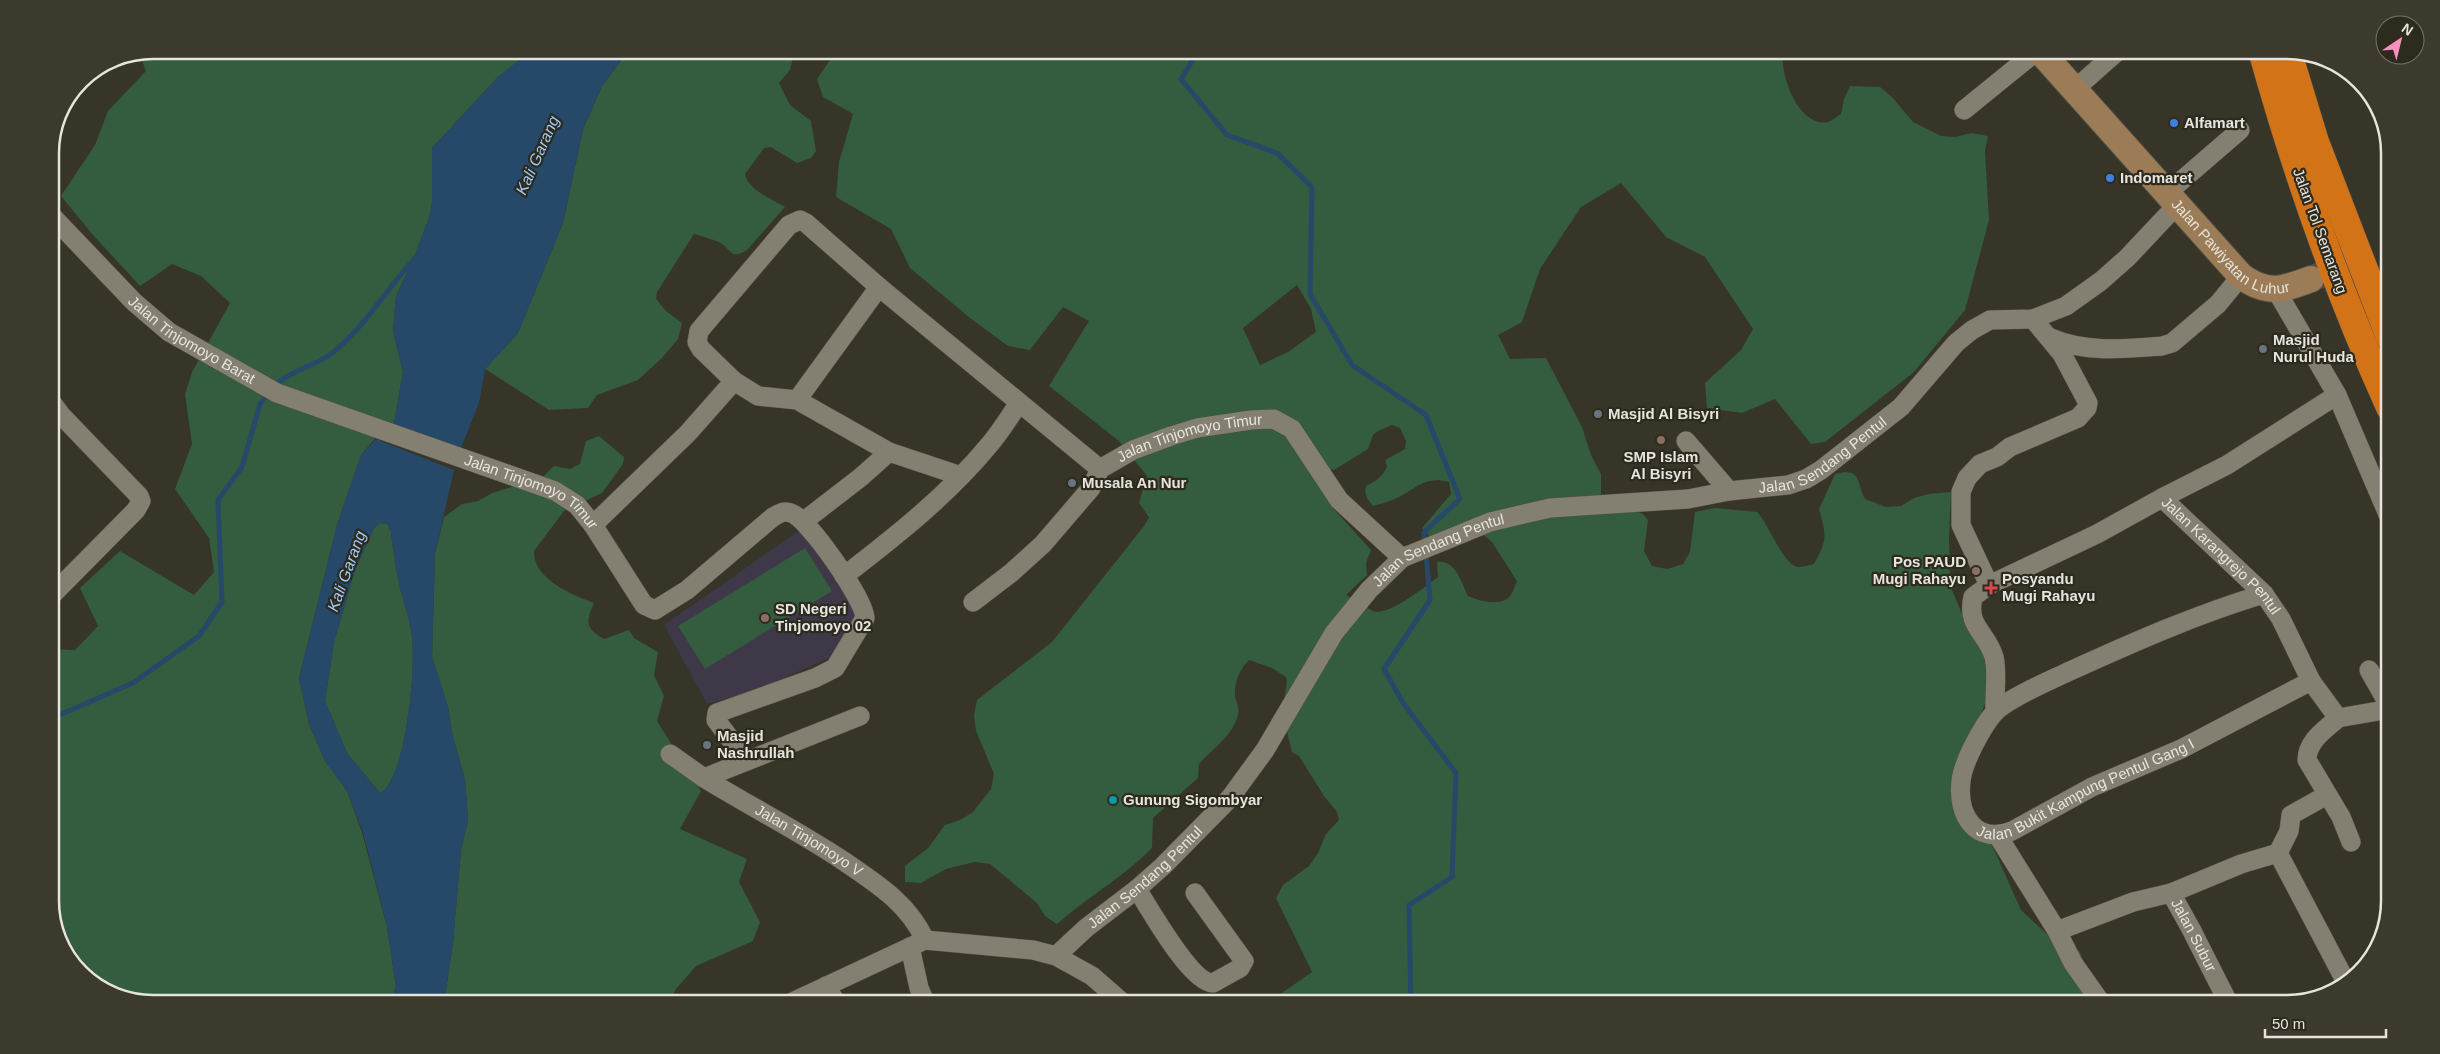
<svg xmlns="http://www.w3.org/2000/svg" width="2440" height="1054" font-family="Arial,sans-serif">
<rect width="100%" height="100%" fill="#373428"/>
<polygon fill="#3f3849" points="800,530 862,612 829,658 757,690 707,704 664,625"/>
<g fill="#345c3e" fill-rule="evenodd">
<polygon points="152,50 532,50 497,78 432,148 432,202 429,218 413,260 396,296 393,331 403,372 394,424 386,426 361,455 337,525 299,678 309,724 325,761 347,791 362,832 387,927 396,987 389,1004 152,1004 113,996 71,964 50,909 50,649 75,650 98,626 80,588 120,551 194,595 214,572 209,538 175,489 192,444 185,394 192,372 230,303 201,276 172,264 140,286 93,235 61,196 95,145 108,111 146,71 139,53"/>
<path d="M 629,50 L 795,50 L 790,70 L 779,83 L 790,105 L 811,121 L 816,151 L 811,158 L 797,163 L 771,147 L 764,148 L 745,174 C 748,190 772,199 785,207 L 747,250 C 730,261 731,248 719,242 C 711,239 702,236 694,234 L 657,292 L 656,299 L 666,311 L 682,323 L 678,339 L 662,358 L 638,380 L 597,395 L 588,408 L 549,410 L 485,369 L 518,333 L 563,223 L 583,129 L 602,86 Z"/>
<path d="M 837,50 L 1783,50 C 1779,73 1798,128 1828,122 C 1832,121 1837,116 1841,114 L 1844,99 L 1850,86 L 1880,87 L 1892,97 L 1913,122 L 1941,136 L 1955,137 L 1971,133 L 1988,136 L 1985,151 L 1989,220 L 1965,310 L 1914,372 L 1825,442 L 1811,444 L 1775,399 L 1742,413 L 1707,408 L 1705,383 L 1741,350 L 1753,329 L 1705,257 L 1666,237 L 1621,183 L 1581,207 L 1540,269 L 1522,322 L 1498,335 L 1510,359 L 1546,358 L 1582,427 L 1591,455 L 1601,474 L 1601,497 L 1643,514 L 1648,520 L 1644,551 L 1652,566 L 1667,569 L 1683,564 L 1690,552 L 1695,512 L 1715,508 L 1757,512 C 1768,522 1783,565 1798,567 C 1802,567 1809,565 1814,564 C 1828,539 1826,535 1819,509 L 1835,474 C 1862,467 1856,482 1865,499 L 1886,507 L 1901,506 L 1914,498 L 1929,494 L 1951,492 L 1949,538 L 1950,585 L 1962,614 L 1983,640 L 1988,696 L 1955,783 L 1981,820 L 2021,910 L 2050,937 L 2075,947 L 2080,952 L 2085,966 L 2101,988 L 2087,1004 L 1266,1004 L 1312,972 L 1276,898 L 1283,885 L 1309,866 L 1318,853 L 1326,834 L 1339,820 L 1337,812 L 1324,796 L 1299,756 L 1292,752 C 1288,736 1283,718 1284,700 C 1285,691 1288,686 1286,677 L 1272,668 L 1249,660 C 1240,669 1234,682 1235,696 C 1236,702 1240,708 1238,715 C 1232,737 1213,748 1199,764 L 1198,778 L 1153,818 L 1152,848 C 1124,877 1087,897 1057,924 L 1045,916 L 1037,903 L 990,864 L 975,862 L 946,869 L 921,883 L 905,882 L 905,866 L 928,848 L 945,825 L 960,820 L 973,812 L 991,789 L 994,774 L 976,731 L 974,715 L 977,700 L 1052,642 L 1144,526 L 1149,517 L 1139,503 L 1147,476 L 1119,441 L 1049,386 L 1089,321 L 1063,307 L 1030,350 L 1008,346 L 970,318 L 910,268 L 891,229 L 836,197 L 839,162 L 853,114 L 823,97 L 817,79 ZM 1297,285 L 1311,309 L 1316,332 L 1288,352 L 1260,365 L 1243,328 ZM 1392,425 L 1400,428 L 1406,441 L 1405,449 L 1385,460 L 1387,467 C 1382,477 1376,481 1366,486 C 1364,495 1367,499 1373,506 C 1382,504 1391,501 1399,497 C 1418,487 1425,476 1449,482 L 1451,494 L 1422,528 L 1432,539 L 1441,537 L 1467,521 L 1492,542 L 1517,581 C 1515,586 1513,592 1510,596 C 1501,607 1479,601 1468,596 C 1461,582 1456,560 1437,562 L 1438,577 C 1426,586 1388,617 1373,611 C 1364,607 1355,600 1346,595 L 1367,575 L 1366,563 L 1371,550 L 1332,507 L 1317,482 L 1326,468 L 1334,470 L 1368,449 L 1373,435 L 1378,431 Z"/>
<path d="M 599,436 L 624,457 L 623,464 L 602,493 L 564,511 L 534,551 C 533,579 572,595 594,603 C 586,622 585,628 604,639 L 629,630 L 634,638 L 658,652 L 654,675 L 664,696 L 657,721 L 701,791 L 680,829 L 747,859 L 739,882 L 760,922 L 753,941 L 696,966 L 676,989 L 669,1004 L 444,1004 L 453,942 L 461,850 L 468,820 L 465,780 L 452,733 L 448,707 L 432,657 L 435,553 L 444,517 L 462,504 L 478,501 L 492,493 L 518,485 L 530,489 L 554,466 L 570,469 L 580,464 L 586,441 Z"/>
<path d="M 380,523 L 387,524 L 391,531 C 393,548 395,566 399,584 C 403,601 410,618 412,636 C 416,665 407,779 380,793 L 347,753 L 325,701 L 334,642 L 355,570 L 374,528 Z"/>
<polygon points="805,548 832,591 705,669 678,626"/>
</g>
<g fill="#26496a" fill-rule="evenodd">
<polygon points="532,50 629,50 602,86 583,129 563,223 518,333 485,369 479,403 459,453 394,424 403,372 393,331 396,296 413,260 429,218 432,202 432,148 497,78"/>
<path d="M 376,439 L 454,470 L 435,553 L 432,657 L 448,707 L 452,733 L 465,780 L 468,820 L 461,850 L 453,942 L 444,1004 L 389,1004 L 396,987 L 387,927 L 363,832 L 347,791 L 325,761 L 309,724 L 299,678 L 337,525 L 361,455 ZM 380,523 L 387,524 L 391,531 C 393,548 395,566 399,584 C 403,601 410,618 412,636 C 416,665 407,779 380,793 L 347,753 L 325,701 L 334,642 L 355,570 L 374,528 Z"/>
</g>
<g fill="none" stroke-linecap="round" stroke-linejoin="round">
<g stroke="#26496a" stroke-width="5">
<polyline points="1199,50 1181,79 1227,135 1277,153 1312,187 1310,294 1352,365 1426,415 1460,499 1424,532 1425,545"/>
<path d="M 274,387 C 287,371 320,365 336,350 C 368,323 389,285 418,255"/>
<polyline points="50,719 133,683 199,636 222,602 218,500 242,467 260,404 268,394"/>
<polyline points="1411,1004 1409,905 1452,877 1456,773 1403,703 1384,669 1430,600 1426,553"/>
</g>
<polyline stroke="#514e43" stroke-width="26" stroke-dasharray="26 13" stroke-linecap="butt" points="2312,278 2390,253"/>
<g stroke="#525045" stroke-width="20">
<g id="minor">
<polyline points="2075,89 2119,50"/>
<polyline points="1964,110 2038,50"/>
<polyline points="2166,194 2240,130"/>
<path id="s1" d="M 50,214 L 134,302 L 169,332 L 277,393 L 555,491 L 577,505 L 593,525 L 644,605 L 655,610 L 687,590 L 773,517 C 779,514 783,510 791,513 C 808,518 864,599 865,618 L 835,668 L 815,678 L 717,713 L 716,720 L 734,744 L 736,765"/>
<polyline points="2276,290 2337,395 2390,519"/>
<path d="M 2051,338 C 2085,353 2125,349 2162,346 L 2172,343 L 2218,304 L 2241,276"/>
<polyline points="734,381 758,396 797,400 889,452 961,476"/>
<path id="s2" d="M 2337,395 L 2227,465 L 2162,498 L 2264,594 L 2281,619 L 2311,681 L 2338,718 L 2390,709"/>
<polyline points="50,400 61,415 139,496 141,501 136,510 50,597"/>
<polyline points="797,400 879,287"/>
<polyline points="1686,441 1729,491"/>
<polyline points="804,521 861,477 889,452"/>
<polyline points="593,525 688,433 734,381 701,349 697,342 699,331 789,225 800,220 806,223 879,287 1100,469"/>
<path d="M 844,576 C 896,536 948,495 990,444 C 1001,431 1010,416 1019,403"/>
<polyline points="1989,585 1961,525 1961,492 1967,478 1980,464 1997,457 2010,447 2078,418 2087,408 2088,403 2062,354 2033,319"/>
<path id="s3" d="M 2264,594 C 2197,614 2134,642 2070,671 C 2051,680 2008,698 1994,713 C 1982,727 1963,762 1961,781 C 1957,815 1975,845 2012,831 L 2092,787 L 2181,749 L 2311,681"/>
<path id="s4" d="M 973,602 L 1011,573 L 1043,544 L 1091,488 L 1100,469 L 1133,450 L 1171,436 L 1197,428 L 1251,420 L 1274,419 L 1292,429 L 1339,500 L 1402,558"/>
<polyline points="2369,670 2390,707"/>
<path d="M 1995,712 C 1994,695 1998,674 1994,657 C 1987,632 1966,627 1973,597 L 1989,585 L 2097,534 L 2162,498"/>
<path id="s5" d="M 860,716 L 704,778 C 751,807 799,831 845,862 C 877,884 908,903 925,940"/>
<path d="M 2338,718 C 2325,730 2307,741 2307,760 L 2341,817 L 2351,842"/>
<polyline points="670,754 704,778"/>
<polyline points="1998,836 2057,931"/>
<polyline points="2278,853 2289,831 2291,815 2327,795"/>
<path d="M 1137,889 C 1149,908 1191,983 1213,983 L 1240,968 L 1244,961 L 1195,893"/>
<path id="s6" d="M 2171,893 L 2191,929 L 2229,1004"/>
<polyline points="910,947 919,988 926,1004"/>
<path id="s7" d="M 1056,956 L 1086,928 L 1137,889 L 1163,866 L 1230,798 L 1265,750 L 1334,633 L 1369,590 L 1402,558 L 1490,522 L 1550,508 L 1688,499 L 1729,491 L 1788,485 L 1806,479 L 1821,470 L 1901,407 L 1956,343 L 1972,330 L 1990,320 L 2033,319 L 2066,306 L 2101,281 L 2127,258 L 2176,206"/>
<polyline points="826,986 837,1004"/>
<polyline points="788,1004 925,940 1033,950 1056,956 1092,976 1124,1004"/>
<polyline points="2102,1004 2073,963 2057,931 2133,902 2171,893 2241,864 2278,853 2347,984"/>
</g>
</g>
<g stroke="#525045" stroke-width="28">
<g id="secondary">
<path id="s8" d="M 2039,50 L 2241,276 C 2267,295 2282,290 2311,279"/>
</g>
</g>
<g stroke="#525045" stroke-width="29">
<g id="motorway">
<path d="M 2262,50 C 2296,172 2338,292 2390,407"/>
<polyline points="2287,50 2315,142 2390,337"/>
</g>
</g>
<use href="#minor" stroke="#838072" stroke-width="19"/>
<use href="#secondary" stroke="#9b7c57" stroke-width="26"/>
<use href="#motorway" stroke="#d27317" stroke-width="28"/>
</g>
<g fill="#3f7fe0" stroke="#2d2a1e" stroke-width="2">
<circle cx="2174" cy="123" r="5"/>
<circle cx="2110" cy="178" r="5"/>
</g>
<g fill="#6b7280" stroke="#2d2a1e" stroke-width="2">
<circle cx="2263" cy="349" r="5"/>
<circle cx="1598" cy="414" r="5"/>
<circle cx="1072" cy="483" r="5"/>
<circle cx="707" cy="745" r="5"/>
</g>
<g fill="#8d6e63" stroke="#2d2a1e" stroke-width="2">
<circle cx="1661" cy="440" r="5"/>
<circle cx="1976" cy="571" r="5"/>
<circle cx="765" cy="618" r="5"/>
</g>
<path fill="#e0444e" stroke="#2d2a1e" stroke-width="2" d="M1988.5 580.5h5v5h5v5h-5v5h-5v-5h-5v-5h5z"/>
<circle fill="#0f9aa8" stroke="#2d2a1e" stroke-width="2" cx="1113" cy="800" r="5"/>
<g text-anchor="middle" stroke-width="4.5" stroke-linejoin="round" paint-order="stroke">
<g font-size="15" font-weight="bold" fill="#e6e4dd" stroke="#2d2a1e" text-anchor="start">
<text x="2184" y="128">Alfamart</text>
<text x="2120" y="183">Indomaret</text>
<text x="2273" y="345">Masjid<tspan x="2273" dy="17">Nurul Huda</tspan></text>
<text x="1608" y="419">Masjid Al Bisyri</text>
<text x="1661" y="462" text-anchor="middle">SMP Islam<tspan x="1661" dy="17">Al Bisyri</tspan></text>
<text x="1082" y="488">Musala An Nur</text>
<text x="1966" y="567" text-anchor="end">Pos PAUD<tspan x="1966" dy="17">Mugi Rahayu</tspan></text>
<text x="2002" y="584">Posyandu<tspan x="2002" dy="17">Mugi Rahayu</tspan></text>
<text x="775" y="614">SD Negeri<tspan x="775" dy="17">Tinjomoyo 02</tspan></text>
<text x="717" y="741">Masjid<tspan x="717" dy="17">Nashrullah</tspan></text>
<text x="1123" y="805">Gunung Sigombyar</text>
</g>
<g font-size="15" fill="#e6e4dd" stroke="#2d2a1e">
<text transform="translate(2320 231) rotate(70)" y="5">Jalan Tol Semarang</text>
<text dy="5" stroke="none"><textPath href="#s8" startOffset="279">Jalan Pawiyatan Luhur</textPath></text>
<text dy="5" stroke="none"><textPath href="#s1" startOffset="191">Jalan Tinjomoyo Barat</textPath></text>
<text dy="5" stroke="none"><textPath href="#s4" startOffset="282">Jalan Tinjomoyo Timur</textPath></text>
<text dy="5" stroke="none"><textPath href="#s7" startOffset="972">Jalan Sendang Pentul</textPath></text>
<text dy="5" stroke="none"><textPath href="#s1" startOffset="566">Jalan Tinjomoyo Timur</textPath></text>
<text dy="5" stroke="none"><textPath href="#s7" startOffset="568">Jalan Sendang Pentul</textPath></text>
<text dy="5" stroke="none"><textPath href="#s2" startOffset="286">Jalan Karangrejo Pentul</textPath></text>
<text dy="5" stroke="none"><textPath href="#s3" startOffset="545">Jalan Bukit Kampung Pentul Gang I</textPath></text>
<text dy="5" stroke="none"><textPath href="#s5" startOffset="290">Jalan Tinjomoyo V</textPath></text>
<text dy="5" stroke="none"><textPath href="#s7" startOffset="119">Jalan Sendang Pentul</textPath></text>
<text dy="5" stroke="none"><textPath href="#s6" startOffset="48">Jalan Subur</textPath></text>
</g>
<g font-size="16" font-style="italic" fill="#9ccaf6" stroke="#2d2a1e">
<text transform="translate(537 155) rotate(-66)" y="6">Kali Garang</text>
<text transform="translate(346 571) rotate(-70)" y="6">Kali Garang</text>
</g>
</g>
<path d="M0 0H2440V1054H0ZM153 59H2287A94 94 0 0 1 2381 153V901A94 94 0 0 1 2287 995H153A94 94 0 0 1 59 901V153A94 94 0 0 1 153 59Z" fill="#3c392d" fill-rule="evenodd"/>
<path fill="none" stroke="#e6e4dd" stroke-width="2.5" d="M153 59H2287A94 94 0 0 1 2381 153V901A94 94 0 0 1 2287 995H153A94 94 0 0 1 59 901V153A94 94 0 0 1 153 59Z"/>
<g transform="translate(2400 40) rotate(35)"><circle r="24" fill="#2d2a1e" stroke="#77746a"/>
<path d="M0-4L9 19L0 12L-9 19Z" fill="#fc8fc2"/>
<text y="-8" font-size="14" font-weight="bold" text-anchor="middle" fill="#e6e4dd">N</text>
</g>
<path d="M2265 1029v8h121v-8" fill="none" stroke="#e6e4dd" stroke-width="2.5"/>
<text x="2272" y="1029" font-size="15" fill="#e6e4dd" stroke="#2d2a1e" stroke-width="4" paint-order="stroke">50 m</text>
</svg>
